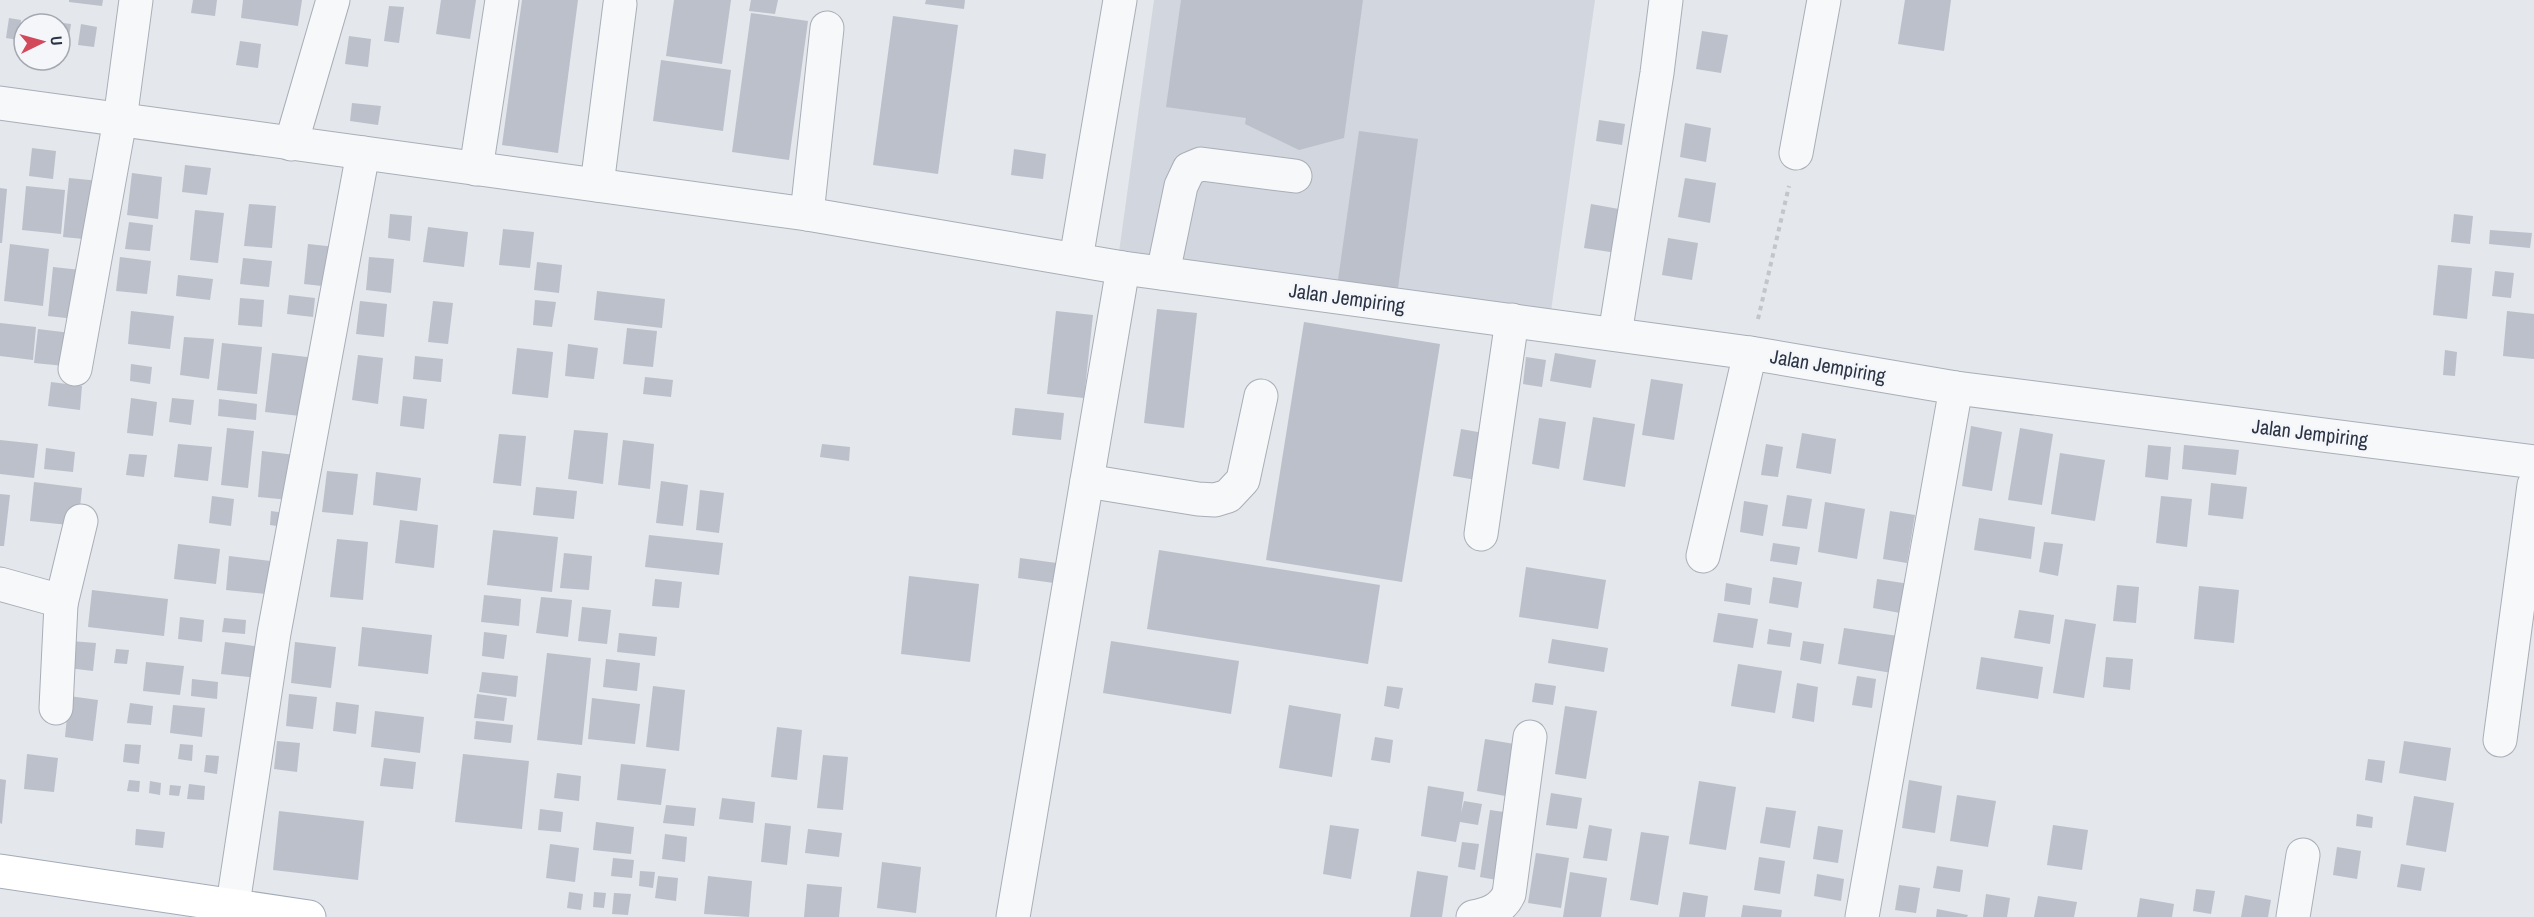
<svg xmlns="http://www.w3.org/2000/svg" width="2534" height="917" font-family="'Archivo Narrow',sans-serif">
<rect width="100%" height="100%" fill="#e4e7ec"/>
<polygon fill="#d2d6de" points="1154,0 1595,0 1550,318 1119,252"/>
<g fill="#bbc0ca">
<polygon points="69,0 103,0 102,6 69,2"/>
<polygon points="193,0 217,0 215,16 191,13"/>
<polygon points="243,0 302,0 298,26 241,18"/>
<polygon points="441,0 476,0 470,39 436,34"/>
<polygon points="522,0 578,0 558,153 502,145"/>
<polygon points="674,0 731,0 722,64 666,56"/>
<polygon points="751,0 778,0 775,14 749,11"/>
<polygon points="926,0 965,0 964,9 925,4"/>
<polygon points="1181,0 1363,0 1344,138 1299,150 1245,124 1246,118 1166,107"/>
<polygon points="1905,0 1951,0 1944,51 1898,44"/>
<polygon points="389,6 404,7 399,43 384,41"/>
<polygon points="751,13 808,21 789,160 732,152"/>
<polygon points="893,16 958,25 938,174 873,165"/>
<polygon points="9,18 21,20 19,40 6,38"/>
<polygon points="55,22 71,24 68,43 60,42 60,24 55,24"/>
<polygon points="81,24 97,27 94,47 78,45"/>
<polygon points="1702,31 1728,35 1721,73 1696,69"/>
<polygon points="349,36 371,39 368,67 345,64"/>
<polygon points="240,41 261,44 258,68 236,65"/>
<polygon points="661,60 731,70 723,131 653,121"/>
<polygon points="352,103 381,106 378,125 350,121"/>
<polygon points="1599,120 1625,124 1622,145 1596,141"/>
<polygon points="1685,123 1711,128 1706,162 1680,157"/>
<polygon points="1359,131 1418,139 1398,288 1338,280"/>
<polygon points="32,148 56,151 53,179 29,176"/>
<polygon points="1014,149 1046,154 1043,179 1011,175"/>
<polygon points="185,165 211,168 207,195 182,192"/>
<polygon points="132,173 162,177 158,219 127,215"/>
<polygon points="69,178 100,181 94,240 63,237"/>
<polygon points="1685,178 1716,183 1710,223 1678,217"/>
<polygon points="26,186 65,190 61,234 22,230"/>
<polygon points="0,188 7,189 2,243 0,243"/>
<polygon points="249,204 276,206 272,248 244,246"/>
<polygon points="1591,204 1630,211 1623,254 1584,248"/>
<polygon points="195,210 224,213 218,263 190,260"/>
<polygon points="390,214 412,216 410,241 388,238"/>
<polygon points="2454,214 2473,216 2470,244 2451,242"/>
<polygon points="129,222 153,225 150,251 125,249"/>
<polygon points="428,227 468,232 464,267 423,262"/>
<polygon points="503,229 534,232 530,268 499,265"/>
<polygon points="2490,230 2532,233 2530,248 2489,244"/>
<polygon points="1668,238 1698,243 1692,280 1662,275"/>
<polygon points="10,244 49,249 43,306 4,301"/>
<polygon points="308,244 336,247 331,287 304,284"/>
<polygon points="120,257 151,261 147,294 116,291"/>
<polygon points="369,257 394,259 391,293 366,290"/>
<polygon points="243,258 272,261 269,287 240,284"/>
<polygon points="537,262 562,265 559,293 534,290"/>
<polygon points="2438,265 2472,268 2467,319 2433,315"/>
<polygon points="53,267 90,271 84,320 48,316"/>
<polygon points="2495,271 2514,273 2511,298 2492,296"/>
<polygon points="178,275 213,279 210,300 176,296"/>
<polygon points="597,291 665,299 662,328 594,320"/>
<polygon points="289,295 315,298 313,317 287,314"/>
<polygon points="240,298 264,300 262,327 238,325"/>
<polygon points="535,300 556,302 552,327 533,325"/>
<polygon points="360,301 387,304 384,337 356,334"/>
<polygon points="433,301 453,303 448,344 428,342"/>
<polygon points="1157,309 1197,313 1184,428 1144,423"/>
<polygon points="131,311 174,316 170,349 128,344"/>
<polygon points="1056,311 1093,315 1084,398 1047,394"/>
<polygon points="2507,311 2534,314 2534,359 2503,356"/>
<polygon points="1304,322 1440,344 1402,582 1266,560"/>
<polygon points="0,323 36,327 33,360 0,356"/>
<polygon points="627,328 657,331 653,367 623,364"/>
<polygon points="38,329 79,334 75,367 34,363"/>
<polygon points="184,337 214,339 209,379 180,375"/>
<polygon points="222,343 262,347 257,394 217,390"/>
<polygon points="568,344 598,348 594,379 565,376"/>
<polygon points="517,348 553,352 548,398 512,394"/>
<polygon points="2445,350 2457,352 2455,376 2443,375"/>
<polygon points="272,353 316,358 309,417 265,412"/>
<polygon points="1555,353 1596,360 1591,388 1550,381"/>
<polygon points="358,355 383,358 378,404 352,400"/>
<polygon points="415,356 443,359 441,382 413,379"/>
<polygon points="1526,357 1546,360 1542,387 1523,384"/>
<polygon points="131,364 152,367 150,384 130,381"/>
<polygon points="645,377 673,380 671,397 643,394"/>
<polygon points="1651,379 1683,384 1674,440 1642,435"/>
<polygon points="51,382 82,386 80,410 48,406"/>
<polygon points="403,396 427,399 424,429 400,426"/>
<polygon points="131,398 157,402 153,436 127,433"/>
<polygon points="172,398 194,400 191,425 169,422"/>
<polygon points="219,399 257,404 256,420 218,416"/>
<polygon points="1015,408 1064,413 1061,440 1012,435"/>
<polygon points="1593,417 1635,424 1625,487 1583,480"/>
<polygon points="1539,418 1566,422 1559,469 1532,464"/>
<polygon points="1971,426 2002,432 1992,491 1962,486"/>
<polygon points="227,428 254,431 248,488 221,485"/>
<polygon points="2020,428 2053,434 2042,505 2008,500"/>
<polygon points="1461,429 1489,434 1482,481 1453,476"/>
<polygon points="574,430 608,433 603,484 568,479"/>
<polygon points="1802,433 1836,439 1831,474 1796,468"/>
<polygon points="499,434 526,436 521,486 493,483"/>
<polygon points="0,440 38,444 34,478 0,474"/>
<polygon points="623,440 654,444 650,489 618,485"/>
<polygon points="178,444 212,447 208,481 174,477"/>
<polygon points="822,444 850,447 849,461 820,457"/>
<polygon points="1766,444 1783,447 1778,477 1761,475"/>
<polygon points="2148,445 2171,447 2168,480 2145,477"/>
<polygon points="2184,445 2239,450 2236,475 2182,469"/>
<polygon points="46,448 75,452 73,472 44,469"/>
<polygon points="262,451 295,455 290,500 258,497"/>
<polygon points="2060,453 2105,460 2095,521 2051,514"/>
<polygon points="129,454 147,455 144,477 126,475"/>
<polygon points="327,471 358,474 353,515 322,512"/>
<polygon points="376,472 421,478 417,511 373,505"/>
<polygon points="661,481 688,485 683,526 656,523"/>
<polygon points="34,482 82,488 78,526 30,521"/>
<polygon points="2211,483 2247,487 2243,519 2208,515"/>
<polygon points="536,487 577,491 574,519 533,515"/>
<polygon points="700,490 724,493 719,533 696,530"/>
<polygon points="0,494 10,495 4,546 0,546"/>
<polygon points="1787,495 1812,499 1807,529 1782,526"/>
<polygon points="212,496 234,499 231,526 209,523"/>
<polygon points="2161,496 2192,499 2187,547 2156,543"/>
<polygon points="1744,501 1768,505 1763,536 1740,532"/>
<polygon points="1825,502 1865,509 1857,559 1818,552"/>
<polygon points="271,511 285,513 284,527 270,525"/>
<polygon points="1890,511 1915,515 1907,563 1883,559"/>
<polygon points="1979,518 2035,527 2031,559 1974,550"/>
<polygon points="400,520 438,525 434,568 395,563"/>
<polygon points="493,530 558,537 552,592 487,585"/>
<polygon points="649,535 723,543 719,575 645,567"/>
<polygon points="337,539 368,542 363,600 330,597"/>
<polygon points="2044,542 2063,544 2058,576 2039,572"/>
<polygon points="1773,543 1800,547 1797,565 1770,561"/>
<polygon points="178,544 220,549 216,584 174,579"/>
<polygon points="1159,550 1380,585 1368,664 1147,629"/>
<polygon points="564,553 592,556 589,590 560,588"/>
<polygon points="229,556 279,562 275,595 226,590"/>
<polygon points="1020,558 1064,564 1061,584 1018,578"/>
<polygon points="1526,567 1606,580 1598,629 1519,617"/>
<polygon points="909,576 979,584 970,662 901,654"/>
<polygon points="1773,577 1802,582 1798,608 1769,603"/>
<polygon points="655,579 682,582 679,608 652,606"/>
<polygon points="1877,579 1916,585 1911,615 1873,608"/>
<polygon points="1726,583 1752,588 1750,605 1724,601"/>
<polygon points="2117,585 2139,587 2136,623 2113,621"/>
<polygon points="2199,586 2239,590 2234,643 2194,639"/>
<polygon points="92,590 168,599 164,636 88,627"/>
<polygon points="484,595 521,599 519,626 481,622"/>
<polygon points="541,597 572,600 568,637 536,633"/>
<polygon points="582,607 611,610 607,644 578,641"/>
<polygon points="2019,610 2054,615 2050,644 2014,638"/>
<polygon points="1718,613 1758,619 1753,648 1713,642"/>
<polygon points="180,617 204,620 202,642 178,639"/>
<polygon points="224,618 246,620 245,634 222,632"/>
<polygon points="2065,619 2096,624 2084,698 2053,693"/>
<polygon points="362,627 432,635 428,674 358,666"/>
<polygon points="1844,628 1898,636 1892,673 1838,664"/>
<polygon points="1769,629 1792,633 1790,647 1767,644"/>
<polygon points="484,632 507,635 504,659 482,656"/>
<polygon points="619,633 657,637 655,656 617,652"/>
<polygon points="1552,639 1608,648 1604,672 1548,663"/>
<polygon points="71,641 96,643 93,671 68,668"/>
<polygon points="1111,641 1239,661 1231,714 1103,693"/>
<polygon points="1803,641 1824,644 1821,664 1800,660"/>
<polygon points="225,642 270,648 267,679 221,674"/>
<polygon points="295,642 336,647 331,688 291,683"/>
<polygon points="116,649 129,650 127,664 114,663"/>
<polygon points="547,653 591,658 582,745 537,740"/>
<polygon points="1981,657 2043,667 2038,699 1976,689"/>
<polygon points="2106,657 2133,659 2130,690 2103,687"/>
<polygon points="606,659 640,663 637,691 603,687"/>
<polygon points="146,662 184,666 180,695 143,691"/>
<polygon points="1738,664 1782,671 1775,713 1731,706"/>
<polygon points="482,672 518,676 516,697 479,692"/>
<polygon points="1857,676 1876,679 1872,708 1852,705"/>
<polygon points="192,679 218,682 217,699 191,696"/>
<polygon points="1535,683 1556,686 1553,705 1532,702"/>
<polygon points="1797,683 1818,687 1814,722 1792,718"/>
<polygon points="653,686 685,690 679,751 646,747"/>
<polygon points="1387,686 1403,688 1399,709 1384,706"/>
<polygon points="289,694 317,697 313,729 286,726"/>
<polygon points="477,694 507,698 504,721 474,718"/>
<polygon points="69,696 98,700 93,741 65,737"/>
<polygon points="592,698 640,704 635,744 588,739"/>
<polygon points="336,702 359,705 356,734 333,731"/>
<polygon points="130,703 153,706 151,725 127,723"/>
<polygon points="173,705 205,708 202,737 170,733"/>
<polygon points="1289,705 1341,714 1332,777 1279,768"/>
<polygon points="1565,706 1597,711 1586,779 1555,774"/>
<polygon points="375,711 424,717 420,753 371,747"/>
<polygon points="476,721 513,725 511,743 474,739"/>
<polygon points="777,727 802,730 797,780 771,777"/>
<polygon points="1375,737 1393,740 1390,763 1371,760"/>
<polygon points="1485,739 1526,746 1517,798 1477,791"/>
<polygon points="277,741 300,743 297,772 274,769"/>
<polygon points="2404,741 2451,748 2446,781 2399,773"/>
<polygon points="125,744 141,745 139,764 123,762"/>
<polygon points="180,744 193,745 192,761 178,759"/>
<polygon points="27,754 58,758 54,792 24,789"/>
<polygon points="463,754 529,761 522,829 455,822"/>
<polygon points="206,755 219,756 217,774 204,772"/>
<polygon points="823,755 848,757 843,810 817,808"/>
<polygon points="384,758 416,762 413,789 380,786"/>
<polygon points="2368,759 2385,761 2382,783 2365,780"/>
<polygon points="621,764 666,769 661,805 617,800"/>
<polygon points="557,773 581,776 579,801 554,798"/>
<polygon points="0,779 6,780 2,824 0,823"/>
<polygon points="129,780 140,781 139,792 127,791"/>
<polygon points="1909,780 1942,786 1935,833 1902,828"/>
<polygon points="150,781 161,783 160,795 149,793"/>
<polygon points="1699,781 1736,787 1726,850 1689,844"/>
<polygon points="189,784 205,786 204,800 187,799"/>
<polygon points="170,785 181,786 179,796 169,795"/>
<polygon points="1428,786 1464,792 1461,813 1464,801 1482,804 1478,825 1460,822 1456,842 1421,836"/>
<polygon points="1551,793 1582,798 1577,829 1546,825"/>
<polygon points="1957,795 1996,801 1988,847 1950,841"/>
<polygon points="2414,796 2454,803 2446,852 2406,845"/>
<polygon points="722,798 755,802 753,823 719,819"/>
<polygon points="666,805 696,808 694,826 663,823"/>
<polygon points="1766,807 1796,811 1790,848 1760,843"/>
<polygon points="540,809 563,812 561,832 538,830"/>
<polygon points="1490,810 1518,814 1508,882 1480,877"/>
<polygon points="279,811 364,821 358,880 273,870"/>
<polygon points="2357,814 2373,817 2372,828 2356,826"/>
<polygon points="596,822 634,827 631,854 593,850"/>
<polygon points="765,823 791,826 787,865 761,862"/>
<polygon points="1330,825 1359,829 1351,879 1323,874"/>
<polygon points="1589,825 1612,829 1607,861 1583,858"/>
<polygon points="2053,825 2088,830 2082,870 2047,865"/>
<polygon points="1818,826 1843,830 1838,863 1813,859"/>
<polygon points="136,829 165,832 163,848 135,845"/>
<polygon points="808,829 842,833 839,857 805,853"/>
<polygon points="1641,832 1669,836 1658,905 1630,900"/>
<polygon points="665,834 687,837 685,862 662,859"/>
<polygon points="1462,842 1479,844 1475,870 1458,867"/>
<polygon points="550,844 579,848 575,882 546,878"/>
<polygon points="2337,847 2361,851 2357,879 2333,875"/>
<polygon points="1536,853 1569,858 1561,908 1528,903"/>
<polygon points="1759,857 1785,861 1780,894 1754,890"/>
<polygon points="613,858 634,860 632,878 611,876"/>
<polygon points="882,862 921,867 916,913 877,908"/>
<polygon points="2401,864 2425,868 2421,891 2397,887"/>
<polygon points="1937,866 1963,870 1960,892 1933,888"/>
<polygon points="640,871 655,872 653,888 639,886"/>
<polygon points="1417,871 1448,876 1442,917 1410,917"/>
<polygon points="1570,872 1607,878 1601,917 1563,917"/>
<polygon points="1817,874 1844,879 1841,901 1814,896"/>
<polygon points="658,876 678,878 676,901 655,898"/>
<polygon points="708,876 752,881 749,917 704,914"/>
<polygon points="807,884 842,887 839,917 804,917"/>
<polygon points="1899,885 1920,888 1916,913 1895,910"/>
<polygon points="2196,889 2215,891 2211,914 2193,911"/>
<polygon points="569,892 583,894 581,910 567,908"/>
<polygon points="594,892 606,893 604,908 593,907"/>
<polygon points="1683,892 1708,896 1705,917 1679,917"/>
<polygon points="614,893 631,894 628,915 612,914"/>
<polygon points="1986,894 2010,898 2007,917 1983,917"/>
<polygon points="2245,895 2271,900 2268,917 2241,917"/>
<polygon points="2038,896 2077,902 2074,917 2034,917"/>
<polygon points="2140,898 2174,904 2172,917 2137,917"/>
<polygon points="1743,905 1782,910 1781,917 1741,917"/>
<polygon points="1937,909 1968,915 1967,917 1936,917"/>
</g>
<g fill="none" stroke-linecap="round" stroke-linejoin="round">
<g stroke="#a9aeb7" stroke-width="35">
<g id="minor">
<polyline points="0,103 807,214 1123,268 1750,353 1956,388 2534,462"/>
<polyline points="291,144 333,0"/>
<polyline points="1796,153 1824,0"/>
<polyline points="476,169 502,0"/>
<polyline points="597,185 620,4"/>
<polyline points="807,214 827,28"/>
<polyline points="1076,259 1120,0"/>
<polyline points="1163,273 1181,186 1189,169 1201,164 1295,176"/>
<polyline points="1615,334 1657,73 1666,0"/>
<polyline points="75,369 120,120 136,0"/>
<polyline points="1087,481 1198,499 1215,500 1228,496 1243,480 1261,396"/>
<polyline points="1481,534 1512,320"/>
<polyline points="1703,556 1750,353"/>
<polyline points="0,584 50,598 61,604 56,708"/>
<polyline points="61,604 81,521"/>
<polyline points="2500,740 2534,485"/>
<polyline points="233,904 274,633 363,153"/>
<polyline points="1013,917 1123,268"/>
<path d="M 1473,917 C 1489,914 1502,909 1509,894 L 1530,737"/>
<polyline points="1862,917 1956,388"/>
<polyline points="2293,917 2303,855"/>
</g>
</g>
<g stroke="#a3abb8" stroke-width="35">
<polyline id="major" points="0,871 309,917"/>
</g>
<polyline stroke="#c2c5cb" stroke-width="4" stroke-dasharray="4.5 4.5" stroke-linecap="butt" points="1758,319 1789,186"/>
<use href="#minor" stroke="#f7f8fa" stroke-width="33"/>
<use href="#major" stroke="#fff" stroke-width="33"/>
</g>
<g text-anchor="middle" stroke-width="5" stroke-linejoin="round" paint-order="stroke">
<g font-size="20" fill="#2b3445" stroke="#f4f6f9">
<text transform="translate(1347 298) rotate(8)" y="7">Jalan Jempiring</text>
<text transform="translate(1828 366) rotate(10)" y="7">Jalan Jempiring</text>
<text transform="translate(2310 433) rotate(7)" y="7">Jalan Jempiring</text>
</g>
</g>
<g transform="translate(42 42) rotate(85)"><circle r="28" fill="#f4f6f9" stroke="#a4a8b1" stroke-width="1.5"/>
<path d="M0-4.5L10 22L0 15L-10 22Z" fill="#d1495b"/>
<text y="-9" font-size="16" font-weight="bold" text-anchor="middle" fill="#2b3445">U</text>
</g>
</svg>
